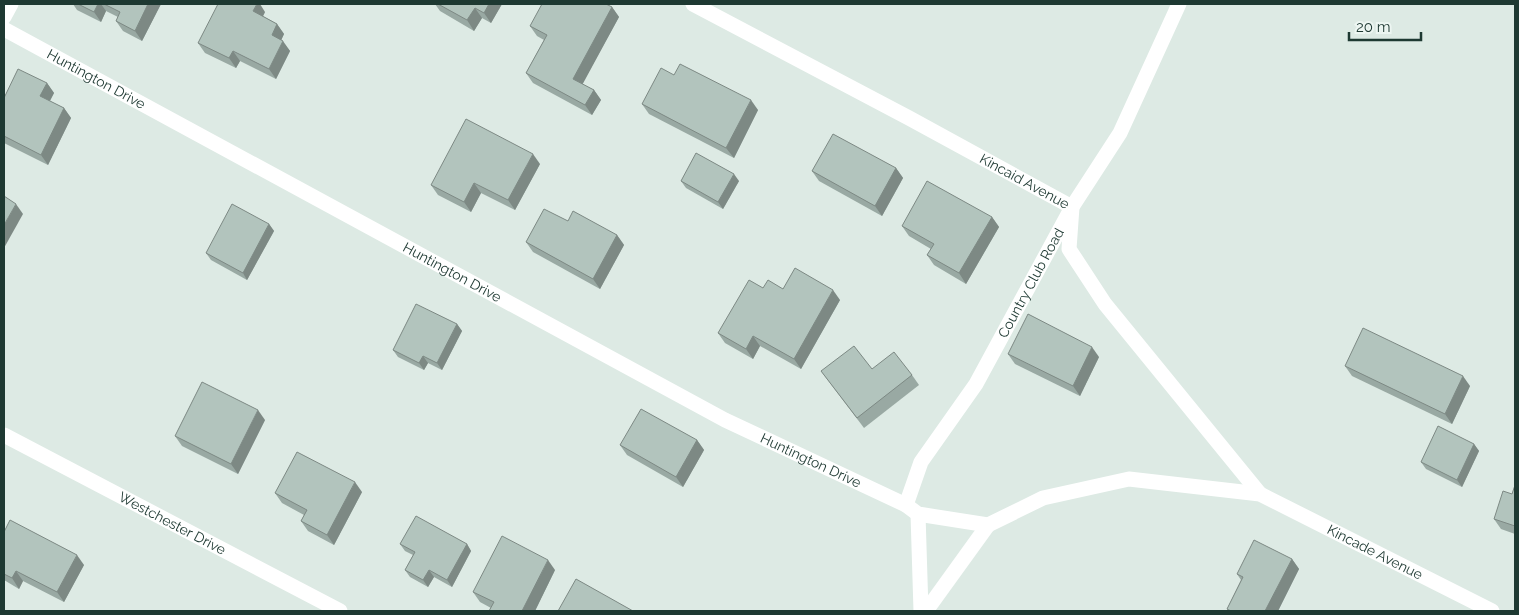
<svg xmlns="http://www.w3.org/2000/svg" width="1519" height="615" font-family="Raleway,sans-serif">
<rect width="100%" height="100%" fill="#ddeae4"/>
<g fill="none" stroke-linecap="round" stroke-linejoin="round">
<g stroke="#fff" stroke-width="15">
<path id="s1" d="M 693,4 L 909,118 L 1072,207 L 1069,249 L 1105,304 L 1260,494"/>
<polyline points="4,17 11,4"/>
<path id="s2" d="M 4,29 L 725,420 L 906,505 L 918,514 L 988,525 L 1043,498 L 1129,479 L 1260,494 L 1492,611"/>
<path id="s3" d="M 4,435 L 340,611"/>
<path id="s4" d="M 906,505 L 921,462 L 976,384 L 1072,207 L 1120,133 L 1179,4"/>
<polyline points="918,514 921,611"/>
<polyline points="926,611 988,525"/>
</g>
</g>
<g fill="#99a9a3">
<polygon points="73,4 161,4 142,41 123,31 116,21 118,17 106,11 101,22 77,10"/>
<polygon points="435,4 502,4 491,23 482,18 474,31 440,11"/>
<polygon points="612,7 619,17 582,84 594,90 601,100 592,115 533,83 526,73 544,40 537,36 530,26"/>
<polygon points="265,12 263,16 277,24 284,34 281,40 290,51 276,79 240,61 236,68 205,53 198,43"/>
<polygon points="674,75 758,110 734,158 649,114 642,104"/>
<polygon points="47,83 54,93 50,101 64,108 71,118 48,165 4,143 4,98"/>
<polygon points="540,164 515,210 481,193 471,212 438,195 431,185"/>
<polygon points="896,168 903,178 882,216 819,181 812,171"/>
<polygon points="681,181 739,181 723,209 686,188"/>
<polygon points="992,217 999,227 966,284 934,265 927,255 931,249 909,236 902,226"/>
<polygon points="568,221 617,235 624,245 600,289 533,252 526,242"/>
<polygon points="269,224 274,231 247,280 211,260 206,253"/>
<polygon points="763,288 783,289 840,300 801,369 760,346 753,359 725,343 718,333"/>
<polygon points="457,324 462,331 442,370 428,363 424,370 398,357 393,350"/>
<polygon points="1008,354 1099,357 1080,396 1015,364"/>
<polygon points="1345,366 1470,386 1452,424 1352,376"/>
<polygon points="872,369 912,375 919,385 864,428 821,371"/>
<polygon points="265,420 238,474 182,446 175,436"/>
<polygon points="697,440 704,450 683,487 627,455 620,445"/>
<polygon points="1474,444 1479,451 1462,487 1426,469 1421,462"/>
<polygon points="1515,485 1515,534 1501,529 1494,519 1512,494"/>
<polygon points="362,492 334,545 308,531 301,521 304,515 282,503 275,493"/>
<polygon points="4,532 84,565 64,602 23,581 19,589 4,580"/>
<polygon points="400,544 467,544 471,551 452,587 434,577 428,587 410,577 405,570 413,555 405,551"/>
<polygon points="1292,559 1299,569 1278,611 1228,611 1227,609 1241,580 1237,574"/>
<polygon points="555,570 535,611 489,611 491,608 480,602 473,592"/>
</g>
<g fill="#7d8984">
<polygon points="98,4 101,4 106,11 101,22 94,12"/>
<polygon points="148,4 161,4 142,41 135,31"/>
<polygon points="257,4 260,4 265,12 260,22 253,11"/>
<polygon points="489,4 502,4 491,23 484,13"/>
<polygon points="612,7 619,17 580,89 573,79"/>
<polygon points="475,8 482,18 474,31 467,20"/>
<polygon points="277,24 284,34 279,45 272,35"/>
<polygon points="283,41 290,51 276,79 269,69"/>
<polygon points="233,51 240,61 236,68 229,58"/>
<polygon points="47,83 54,93 47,106 40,96"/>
<polygon points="594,90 601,100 592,115 585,105"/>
<polygon points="751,100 758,110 734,158 726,148"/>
<polygon points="64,108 71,118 48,165 41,155"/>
<polygon points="533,154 540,164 515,210 508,200"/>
<polygon points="896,168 903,178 882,216 875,206"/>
<polygon points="734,174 739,181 723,209 718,202"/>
<polygon points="474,183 481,193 471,212 464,202"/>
<polygon points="16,204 23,214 4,248 4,225"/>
<polygon points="992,217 999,227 966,284 959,273"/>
<polygon points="269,224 274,231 247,280 243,273"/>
<polygon points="617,235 624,245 600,289 593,279"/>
<polygon points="833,290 840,300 801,369 794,359"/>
<polygon points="457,324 462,331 442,370 437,363"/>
<polygon points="753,336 760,346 753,359 746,349"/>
<polygon points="1092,347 1099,357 1080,396 1073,386"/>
<polygon points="423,356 428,363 424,370 419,363"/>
<polygon points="1463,376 1470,386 1452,424 1445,414"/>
<polygon points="258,410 265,420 238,474 231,464"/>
<polygon points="697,440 704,450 683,487 676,477"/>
<polygon points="1474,444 1479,451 1462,487 1457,480"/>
<polygon points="355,482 362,492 334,545 327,535"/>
<polygon points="467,544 471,551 452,587 447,580"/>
<polygon points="77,555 84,565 64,602 57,592"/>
<polygon points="1292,559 1299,569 1278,611 1265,611"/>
<polygon points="548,560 555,570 535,611 522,611"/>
<polygon points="429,570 434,577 428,587 423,580"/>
<polygon points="16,571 23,581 19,589 12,578"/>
</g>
<g fill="#b2c4bd" stroke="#7d8984">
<polygon points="78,4 98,4 94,12"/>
<polygon points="104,4 148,4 135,31 116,21 120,12"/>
<polygon points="218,4 257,4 253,11 277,24 272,35 283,41 269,69 233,51 229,58 198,43"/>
<polygon points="438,4 489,4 484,13 475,8 467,20"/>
<polygon points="542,4 606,4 612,7 573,79 594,90 585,105 526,73 547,35 530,26"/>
<polygon points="680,64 751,100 726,148 642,104 661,68 674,75"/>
<polygon points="18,69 47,83 40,96 64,108 41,155 4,136 4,98"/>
<polygon points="466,119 533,154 508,200 474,183 464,202 431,185"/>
<polygon points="833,134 896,168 875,206 812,171"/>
<polygon points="696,153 734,174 718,202 681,181"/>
<polygon points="927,181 992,217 959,273 927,255 934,244 902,226"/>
<polygon points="4,196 16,204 4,225"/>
<polygon points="232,204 269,224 243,273 206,253"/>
<polygon points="544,209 568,221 573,211 617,235 593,279 526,242"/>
<polygon points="795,268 833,290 794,359 753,336 746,349 718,333 749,280 763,288 768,280 783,289"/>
<polygon points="416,304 457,324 437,363 423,356 419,363 393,350"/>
<polygon points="1028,314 1092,347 1073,386 1008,354"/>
<polygon points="1363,328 1463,376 1445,414 1345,366"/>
<polygon points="854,346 872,369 894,352 912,375 857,418 821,371"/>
<polygon points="202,382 258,410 231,464 175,436"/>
<polygon points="641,409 697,440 676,477 620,445"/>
<polygon points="1438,426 1474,444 1457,480 1421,462"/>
<polygon points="297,452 355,482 327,535 301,521 307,510 275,493"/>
<polygon points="1515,485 1515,526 1494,519 1503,491 1512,494"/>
<polygon points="416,516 467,544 447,580 429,570 423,580 405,570 415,552 400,544"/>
<polygon points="10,520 77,555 57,592 16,571 12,578 4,574 4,532"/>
<polygon points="502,536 548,560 522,611 489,611 494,602 473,592"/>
<polygon points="1254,540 1292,559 1265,611 1231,611 1227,609 1243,577 1237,574"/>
<polygon points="576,579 633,611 558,611"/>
</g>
<g text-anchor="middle" stroke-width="4" stroke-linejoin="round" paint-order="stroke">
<g font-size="14" fill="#1e3932" stroke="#edf6f2">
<text dy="5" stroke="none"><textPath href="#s2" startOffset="105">Huntington Drive</textPath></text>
<text dy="5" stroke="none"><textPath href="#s1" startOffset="376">Kincaid Avenue</textPath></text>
<text dy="5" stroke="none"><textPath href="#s2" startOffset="510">Huntington Drive</textPath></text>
<text dy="5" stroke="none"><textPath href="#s4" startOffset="256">Country Club Road</textPath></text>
<text dy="5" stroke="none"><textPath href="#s2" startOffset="915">Huntington Drive</textPath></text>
<text dy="5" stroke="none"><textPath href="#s3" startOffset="190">Westchester Drive</textPath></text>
<text dy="5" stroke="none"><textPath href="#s2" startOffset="1516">Kincade Avenue</textPath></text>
</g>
</g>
<rect width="1519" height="615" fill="none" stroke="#1e3932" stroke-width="10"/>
<path d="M1349 32v8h72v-8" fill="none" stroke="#1e3932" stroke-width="2.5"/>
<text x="1356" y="32" font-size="15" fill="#1e3932" stroke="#edf6f2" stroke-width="4" paint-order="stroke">20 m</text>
</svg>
